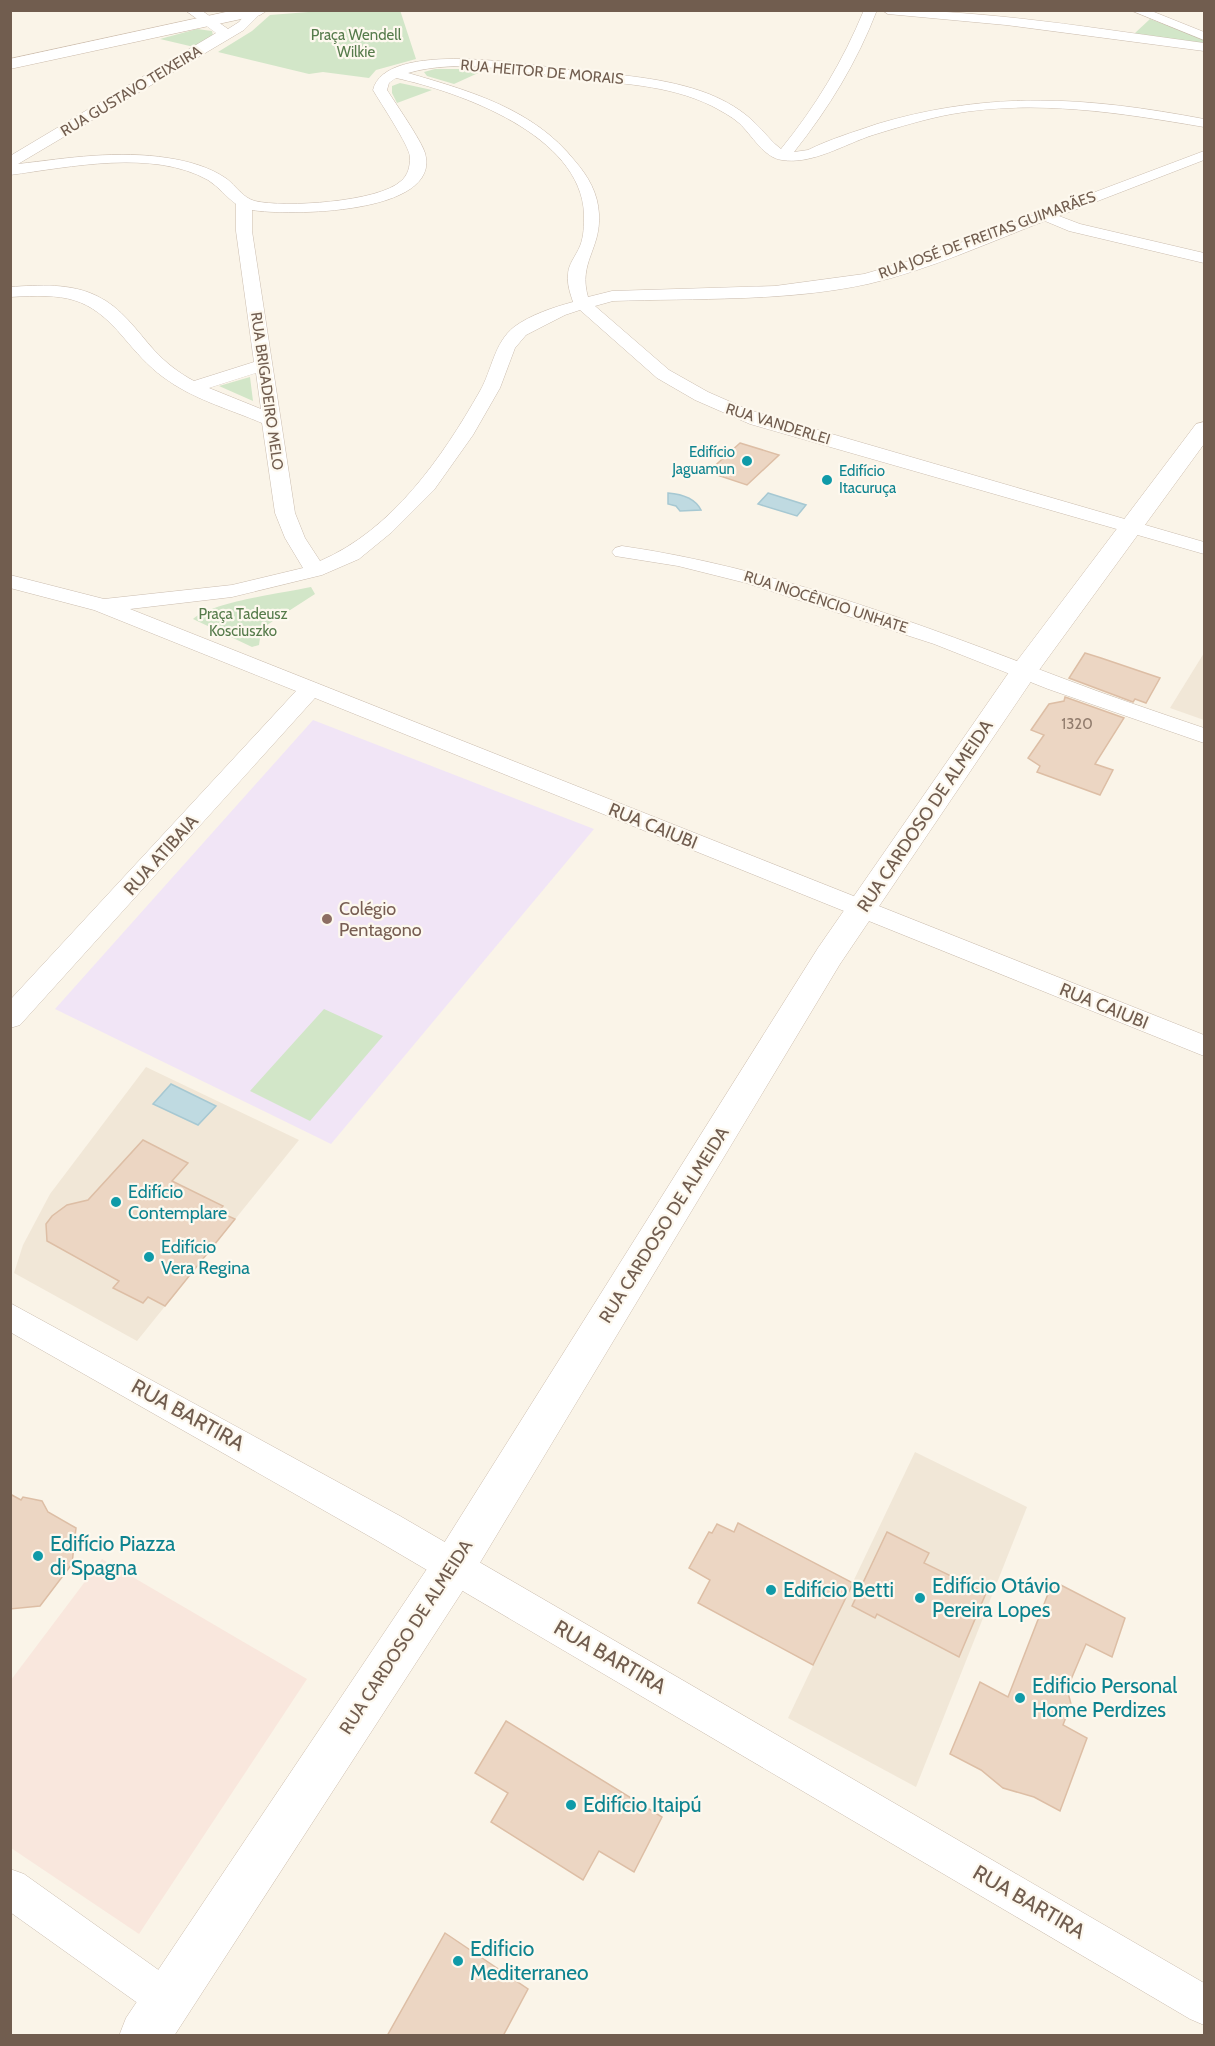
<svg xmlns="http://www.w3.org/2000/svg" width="1215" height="2046" font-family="Cabin,sans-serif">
<rect width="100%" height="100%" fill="#faf4e8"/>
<g fill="#f1e7d7">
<polygon points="1204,653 1204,720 1170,708"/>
<polygon points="146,1067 299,1140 137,1341 14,1273 23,1245 50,1194"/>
<polygon points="915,1452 1027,1507 916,1787 788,1718"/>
</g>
<polygon fill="#f9e7dd" points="102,1559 307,1679 139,1934 11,1848 11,1680"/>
<polygon fill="#f1e5f6" points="313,720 594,829 331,1144 55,1009"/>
<g fill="#d2e6c8">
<polygon points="400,10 416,59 376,70 369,78 323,72 309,74 218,52 252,31 270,15 321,11"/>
<polygon points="1150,19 1204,39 1204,44 1134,34"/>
<polygon points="197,29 212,31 213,36 194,47 160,39"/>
<polygon points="435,69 487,69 454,84 427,76 424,72"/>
<polygon points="400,83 432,90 397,103 392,93 392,86"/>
<polygon points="250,377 253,401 219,386"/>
<path d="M 311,587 L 315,594 L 267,625 L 261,631 L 259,645 L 252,647 L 193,619 C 212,602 283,593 311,587 Z"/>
<polygon points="324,1009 383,1036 310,1121 250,1091"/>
</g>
<g fill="#bfdae1" stroke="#a6c8d2" stroke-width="1.5">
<path d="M 668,493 C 681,494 695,498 701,510 L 680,511 L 676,506 L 668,504 Z"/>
<polygon points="768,493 806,505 797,516 758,504"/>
<polygon points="171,1084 216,1106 198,1125 153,1104"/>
</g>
<g fill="#ecd6c3" stroke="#ddbea5" stroke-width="1.5">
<polygon points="740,443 779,455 747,485 708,472"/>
<polygon points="1085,653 1101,658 1160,678 1146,703 1135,699 1133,702 1069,678"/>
<polygon points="1065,697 1124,718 1095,764 1113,770 1100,795 1037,772 1040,766 1028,758 1044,735 1031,730 1049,704 1064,701"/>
<polygon points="143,1140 188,1163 172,1181 223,1206 219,1212 235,1219 165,1306 148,1297 143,1303 113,1288 119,1281 47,1241 46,1224 52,1216 67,1205 88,1200"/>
<polygon points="10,1494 21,1500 23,1497 42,1501 48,1512 76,1528 72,1564 40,1606 10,1609"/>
<polygon points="738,1523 853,1583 813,1665 698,1603 710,1580 689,1568 709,1532 712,1533 717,1524 734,1532"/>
<polygon points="887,1532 929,1553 924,1563 986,1593 959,1657 877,1614 875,1618 852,1606"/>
<polygon points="1053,1581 1125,1618 1112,1657 1086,1644 1067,1689 1071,1704 1063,1725 1087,1738 1060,1811 1034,1797 1003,1788 981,1770 950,1754 980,1682 1008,1697"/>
<polygon points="506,1721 662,1817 634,1872 599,1851 583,1880 491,1822 508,1793 475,1773"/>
<polygon points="445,1933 528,1989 503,2036 387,2036"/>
</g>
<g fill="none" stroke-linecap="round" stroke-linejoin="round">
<g stroke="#cbbdaf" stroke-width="1">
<g id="street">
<path d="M 185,10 L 201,10 L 228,29 L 239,22 L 249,10 L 262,12 L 244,30 L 18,164 C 68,158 118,150 168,158 C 188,161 210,167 227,179 C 236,186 243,198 255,201 C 284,208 379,202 401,181 C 408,175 410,167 410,157 C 410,147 380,102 373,90 C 385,39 532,65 570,70 C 617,75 665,77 709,94 C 726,101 742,110 755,123 C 764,131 771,142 781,149 C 816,106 843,61 864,10 L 877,10 C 857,62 829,108 794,152 L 808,150 C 830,139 854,132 877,124 C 992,90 1088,97 1204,119 L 1204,127 C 1121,113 1036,99 952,114 C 925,119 899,127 873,135 C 845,144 812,165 782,160 C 764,158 752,135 739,123 C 731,116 721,111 712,106 C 667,84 619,84 570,78 C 519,72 460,58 408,73 C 470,91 534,109 575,161 C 588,176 598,193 599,214 C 601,250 578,262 588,297 L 612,291 L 775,286 L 864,274 L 920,258 L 1204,151 L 1204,160 L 1059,216 L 1080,224 L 1204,253 L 1204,263 L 1069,231 L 1045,221 C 987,243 929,270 868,284 C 785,302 697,298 613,301 L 595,306 L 669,370 L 708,392 L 749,410 L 1204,542 L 1204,554 L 750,424 L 695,400 L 657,378 L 580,310 L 565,315 L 526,335 L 515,348 L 500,388 L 473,435 L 434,490 L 392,532 L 359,559 L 322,575 L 232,597 L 130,609 L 1204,1035 L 1204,1056 L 315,698 L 20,1025 L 10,1028 L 10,1000 L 296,691 L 94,610 L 10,588 L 10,575 L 104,599 L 232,585 L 303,568 L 285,538 L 275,513 L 262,423 C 229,409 192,399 163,377 C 148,366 136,352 124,338 C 88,295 65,294 10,297 L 10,287 C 39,285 71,283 97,296 C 121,307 137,331 154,350 C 166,363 179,373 194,381 L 254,362 L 236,231 L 236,204 C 226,197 219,187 208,180 C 153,149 70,167 10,175 L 10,156 L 216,33 ZM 396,78 C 460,92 581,135 584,214 C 584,225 584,236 580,246 C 576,256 568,264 568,275 C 567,284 570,293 573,302 C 554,307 530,315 514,327 C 494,343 492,370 480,391 C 442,458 392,530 320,561 L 305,538 L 295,513 L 252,231 L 252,210 C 286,216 443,215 425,153 C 421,140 396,104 387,90 L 389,83 ZM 256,373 L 261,409 L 209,388 Z"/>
<path d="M 882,10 C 990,10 1097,29 1204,43 L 1204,51 L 1006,25 L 888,14 Z"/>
<polygon points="1130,10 1149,10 1204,32 1204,40"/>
<path d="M 622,546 C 775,568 919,624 1062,678 C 1109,696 1157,712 1204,728 L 1204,743 L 1048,689 L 934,644 L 746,583 L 678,566 L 615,556 L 612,552 L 615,548 Z"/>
<polygon points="10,1303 400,1516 1204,1983 1204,2025 1190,2019 376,1540 10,1332"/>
<polygon points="10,1869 24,1874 181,1986 187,2000 181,2014 167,2020 153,2014 10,1912"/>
</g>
</g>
<g stroke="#cdbdad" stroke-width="1">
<g id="secondary">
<polygon points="235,10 268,10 260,15 10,69 10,59"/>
<polygon points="1204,422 1204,444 1034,677 840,964 469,1581 174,2036 119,2036 126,2018 439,1551 818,948 1014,665 1196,424"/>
</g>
</g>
<use href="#street" fill="#fff" fill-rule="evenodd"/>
<use href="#secondary" fill="#fff" fill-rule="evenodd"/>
</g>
<g fill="#0f9aa8" stroke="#fdf8ee" stroke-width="2">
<circle cx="747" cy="461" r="6"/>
<circle cx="827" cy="480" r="6"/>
<circle cx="116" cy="1202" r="6"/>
<circle cx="149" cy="1257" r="6"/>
<circle cx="38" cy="1556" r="6"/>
<circle cx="771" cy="1590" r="6"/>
<circle cx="920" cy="1598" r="6"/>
<circle cx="1020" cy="1698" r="6"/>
<circle cx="571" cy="1805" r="6"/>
<circle cx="458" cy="1961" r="6"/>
</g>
<circle fill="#8d6e63" stroke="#fdf8ee" stroke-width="2" cx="327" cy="919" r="6"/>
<g text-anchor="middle" stroke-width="4.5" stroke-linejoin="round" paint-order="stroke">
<g font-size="15" fill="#567b4b" stroke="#fdf8ee">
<text x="356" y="40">Praça Wendell<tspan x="356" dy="17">Wilkie</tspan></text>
<text x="243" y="619">Praça Tadeusz<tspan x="243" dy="17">Kosciuszko</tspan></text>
</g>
<g font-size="15" fill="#715d4f" stroke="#fdf8ee">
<text transform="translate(542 72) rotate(5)" y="5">RUA HEITOR DE MORAIS</text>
<text transform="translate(131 91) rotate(-31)" y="5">RUA GUSTAVO TEIXEIRA</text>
<text transform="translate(987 235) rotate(-20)" y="5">RUA JOSÉ DE FREITAS GUIMARÃES</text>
<text transform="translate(267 391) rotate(82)" y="5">RUA BRIGADEIRO MELO</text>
<text transform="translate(778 424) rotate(17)" y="5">RUA VANDERLEI</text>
<text transform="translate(826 602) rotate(18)" y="5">RUA INOCÊNCIO UNHATE</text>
</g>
<g font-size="15" fill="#0d838f" stroke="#fdf8ee" text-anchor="end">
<text x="735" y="457">Edifício<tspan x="735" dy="17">Jaguamun</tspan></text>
<text x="839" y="476" text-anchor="start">Edifício<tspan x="839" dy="17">Itacuruça</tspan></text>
</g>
<g font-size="15" fill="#907b6c">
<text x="1077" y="729">1320</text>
</g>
<g font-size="18" fill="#715d4f" stroke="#fdf8ee">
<text transform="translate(925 816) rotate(-56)" y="6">RUA CARDOSO DE ALMEIDA</text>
<text transform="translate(653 826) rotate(22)" y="6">RUA CAIUBI</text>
<text transform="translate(161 855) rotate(-48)" y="6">RUA ATIBAIA</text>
<text transform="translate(1104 1006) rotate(22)" y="6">RUA CAIUBI</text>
<text transform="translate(664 1225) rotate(-58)" y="6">RUA CARDOSO DE ALMEIDA</text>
<text transform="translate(406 1637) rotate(-57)" y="6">RUA CARDOSO DE ALMEIDA</text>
</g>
<g font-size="18" fill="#785e54" stroke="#fdf8ee" text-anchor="start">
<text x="339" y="915">Colégio<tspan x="339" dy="21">Pentagono</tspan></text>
</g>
<g font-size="18" fill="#0d838f" stroke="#fdf8ee" text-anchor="start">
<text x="128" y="1198">Edifício<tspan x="128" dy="21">Contemplare</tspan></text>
<text x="161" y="1253">Edifício<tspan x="161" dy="21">Vera Regina</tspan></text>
</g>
<g font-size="21" fill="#715d4f" stroke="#fdf8ee">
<text transform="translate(188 1415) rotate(29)" y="7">RUA BARTIRA</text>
<text transform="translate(610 1657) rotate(30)" y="7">RUA BARTIRA</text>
<text transform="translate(1029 1902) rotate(30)" y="7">RUA BARTIRA</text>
</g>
<g font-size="21" fill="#0d838f" stroke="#fdf8ee" text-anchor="start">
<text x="50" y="1551">Edifício Piazza<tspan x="50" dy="24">di Spagna</tspan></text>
<text x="932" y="1593">Edifício Otávio<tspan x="932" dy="24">Pereira Lopes</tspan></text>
<text x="783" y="1597">Edifício Betti</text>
<text x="1032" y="1693">Edificio Personal<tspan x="1032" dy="24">Home Perdizes</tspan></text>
<text x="583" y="1812">Edifício Itaipú</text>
<text x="470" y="1956">Edificio<tspan x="470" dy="24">Mediterraneo</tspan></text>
</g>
</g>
<rect width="1215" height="2046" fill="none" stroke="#715d4f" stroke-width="24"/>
</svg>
